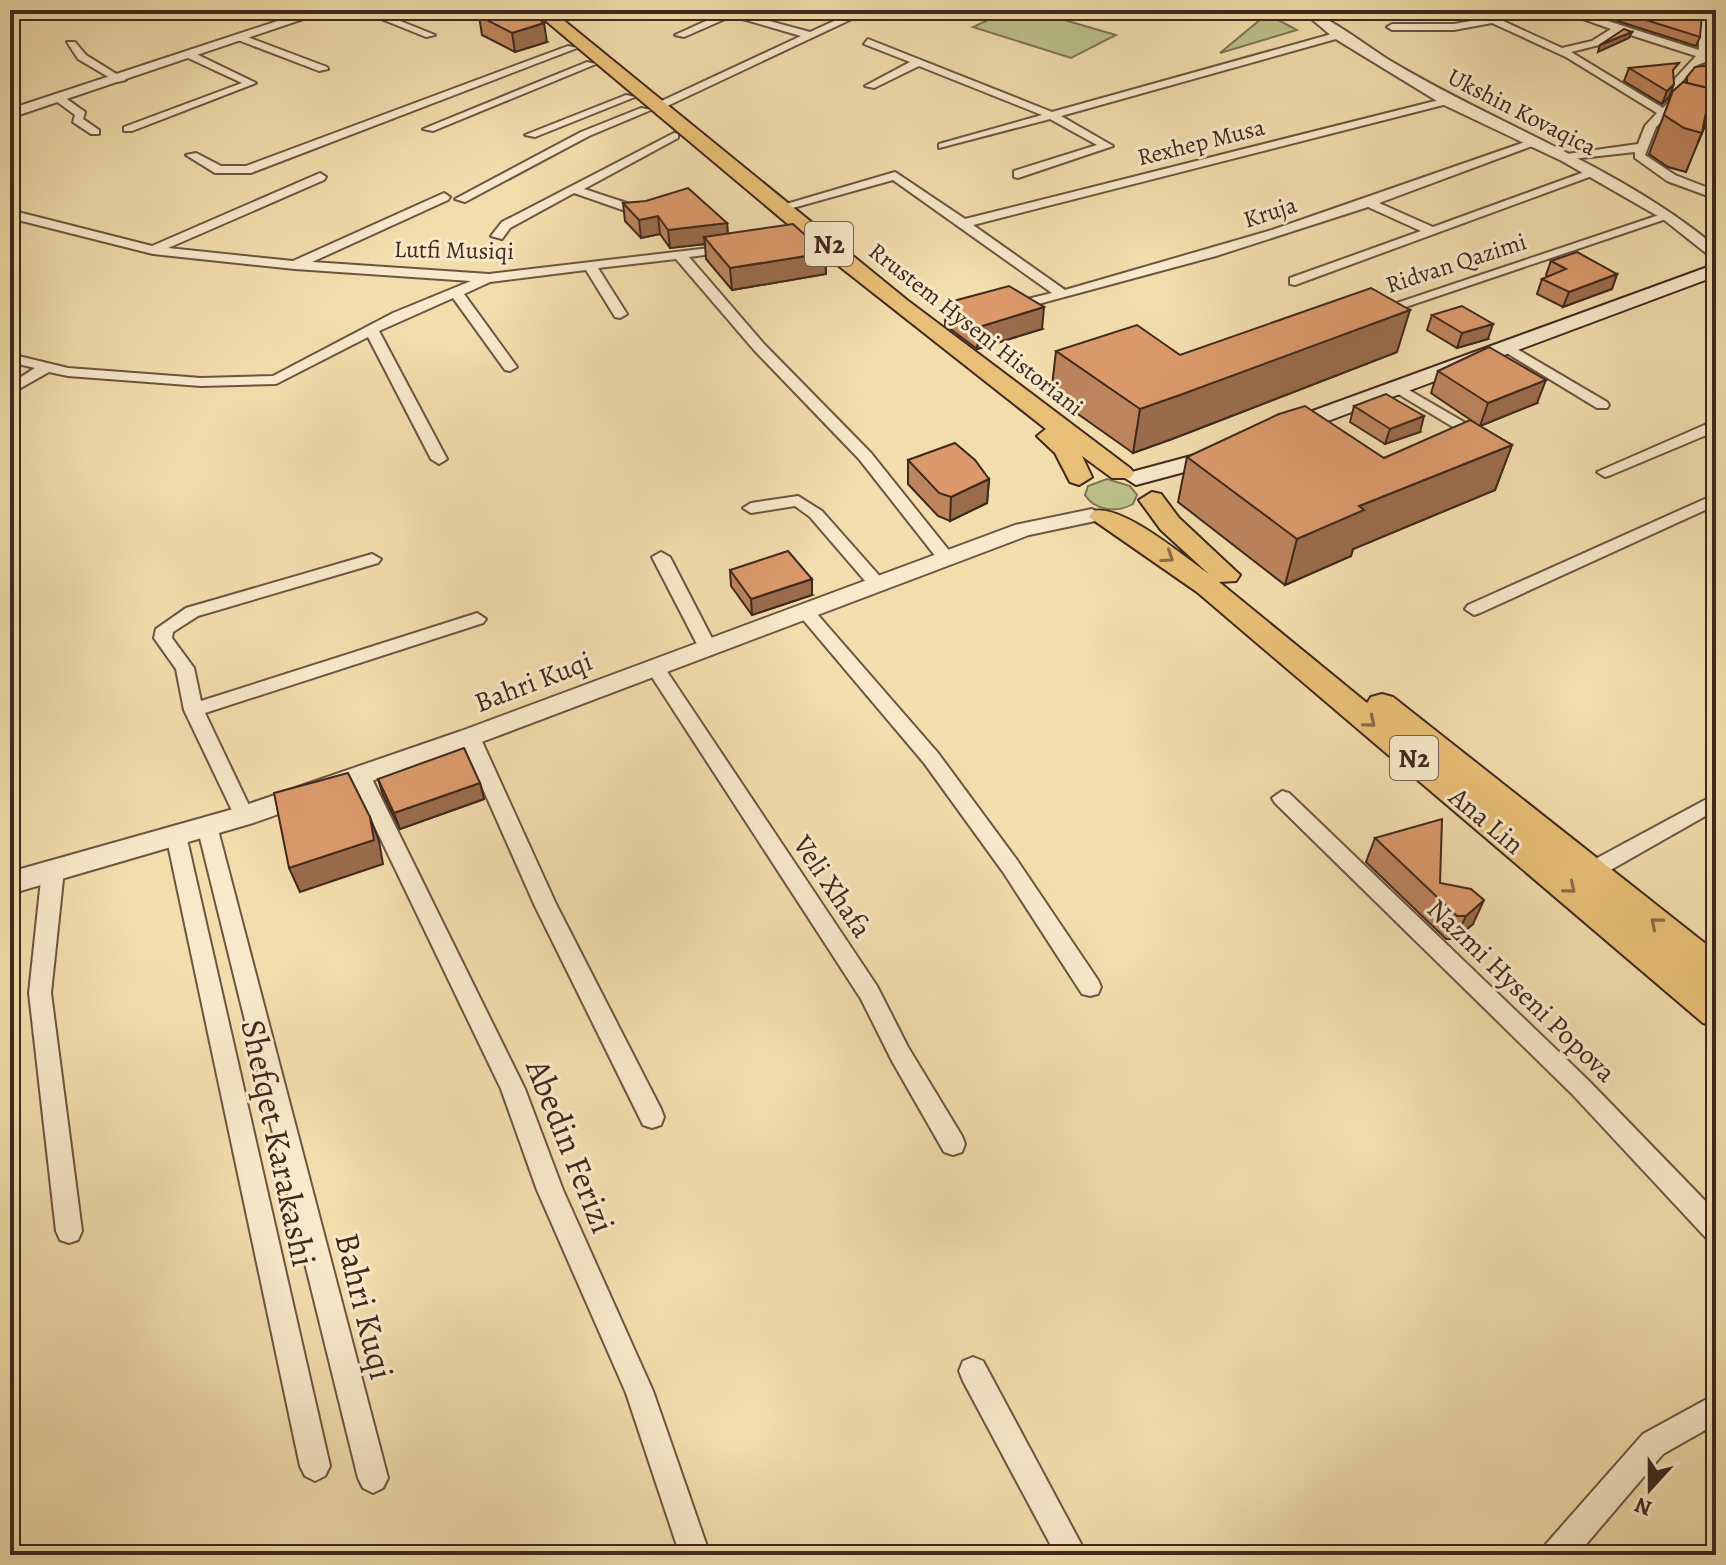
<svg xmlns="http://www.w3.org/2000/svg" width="1726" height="1565" font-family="Alegreya,serif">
<rect width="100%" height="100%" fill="#f2ddad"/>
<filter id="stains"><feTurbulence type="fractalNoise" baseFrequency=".0025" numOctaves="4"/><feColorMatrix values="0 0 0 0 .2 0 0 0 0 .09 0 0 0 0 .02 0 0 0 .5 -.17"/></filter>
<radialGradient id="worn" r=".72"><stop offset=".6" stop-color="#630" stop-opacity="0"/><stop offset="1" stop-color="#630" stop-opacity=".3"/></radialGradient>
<g fill="#bcc089" stroke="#7e7453" stroke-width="2">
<polygon points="1009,10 1030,10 1116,35 1071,58 973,27"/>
<polygon points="1267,14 1297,30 1220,53"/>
<path d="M 1107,479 L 1130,486 L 1137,495 L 1133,504 C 1117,513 1095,511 1085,495 L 1088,486 Z"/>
</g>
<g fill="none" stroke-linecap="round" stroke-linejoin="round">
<g stroke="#6c5541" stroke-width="4">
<g id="minor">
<polygon points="359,10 373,10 435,35 426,37"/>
<polygon points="730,10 743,10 740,13 810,32 858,10 871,10 663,108 655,108 655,104 801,36 732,16 684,37 675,35"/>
<polygon points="1328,10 1350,10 1316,18 1311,15"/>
<path d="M 1466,10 L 1479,10 L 1562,48 L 1592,41 L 1611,29 L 1558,10 L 1573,10 L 1699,50 L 1699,27 L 1707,12 L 1713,12 L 1709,27 L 1709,54 L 1716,56 L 1716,60 C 1696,63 1695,66 1681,83 L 1683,99 L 1673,111 L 1716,123 L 1716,129 L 1667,116 L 1656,127 L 1645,155 L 1675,175 L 1716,191 L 1716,199 L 1667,181 L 1635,158 L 1635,152 L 1563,160 L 1561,158 L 1567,154 L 1638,144 L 1645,126 L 1657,113 L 1566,57 L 1492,23 L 1454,30 L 1392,30 L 1387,27 L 1392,24 L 1454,24 L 1483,19 ZM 1621,32 L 1696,56 L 1671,83 L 1672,98 L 1663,108 L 1571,52 L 1599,45 Z"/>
<polygon points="1339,32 1343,37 1061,116 1113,146 1018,178 1014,177 1014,171 1097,145 1050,119 939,148 939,144 1042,115 919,66 874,88 865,86 910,62 864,44 868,39 1052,112"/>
<polygon points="242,35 327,67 328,69 319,71 238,40"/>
<polygon points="67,42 75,42 86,55 126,80 117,82 78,59"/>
<polygon points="568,46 577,48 251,173 215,173 186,155 196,153 221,166 246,166"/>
<polygon points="186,53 194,53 256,83 132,131 124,131 124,127 242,83 186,57"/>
<polygon points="587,62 596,64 433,131 423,129"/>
<polygon points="626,95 635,97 535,137 525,135"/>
<polygon points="56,97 64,97 85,112 83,119 99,130 99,134 91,134 73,122 75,115 56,101"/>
<polygon points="1447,98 1451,99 1451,103 973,225 1065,290 1272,230 1531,140 1535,141 1535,145 1379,203 1433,227 1590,170 1600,173 1295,285 1290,284 1290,278 1421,231 1368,207 1216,256 1016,310 1009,306 1011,303 1052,293 893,180 782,211 776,207 895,172 965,219"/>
<polygon points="641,108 651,110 589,136 465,202 455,199 581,132"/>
<polygon points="674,133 678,134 678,138 584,189 648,210 648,216 640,216 574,193 510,228 502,239 491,236 502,222"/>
<polygon points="320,173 326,177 324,180 168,248 293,261 444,193 450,197 448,200 312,262 489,274 735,245 735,251 689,257 764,344 871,453 955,558 946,563 940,562 859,459 754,350 676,259 598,268 627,314 620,318 615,317 586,270 490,282 464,294 517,367 510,371 505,370 453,298 379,331 447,459 439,464 431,459 368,337 276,384 201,386 68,376 49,372 10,394 10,384 35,368 10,362 10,354 68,368 201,378 273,376 393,313 471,281 295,269 153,254 10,218 10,210 152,246"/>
<polygon points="1665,213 1675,216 1379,316 1367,313"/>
<polygon points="1505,342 1607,402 1609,405 1607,408 1597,408 1500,349 1500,343"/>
<polygon points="1395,382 1488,436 1491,439 1488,442 1478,442 1390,389 1388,386"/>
<polygon points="1716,420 1716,431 1611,475 1605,477 1597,472"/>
<polygon points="1716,494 1716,505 1480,613 1474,615 1465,609 1468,605"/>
<polygon points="798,496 822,511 884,581 887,585 884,589 872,589 810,517 795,506 751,513 743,508 751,503"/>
<polygon points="661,552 670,557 717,648 714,652 702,652 699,648 652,557"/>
<polygon points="372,554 381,559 378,563 198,616 173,632 172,638 194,668 201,701 471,615 477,613 486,619 483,623 205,713 254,816 251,821 237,821 184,710 176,669 154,638 156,629 186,608"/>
<polygon points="805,605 811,607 938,753 1017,860 1098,980 1101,987 1098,994 1090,996 1082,994 1003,872 924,763 799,615 796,611 799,607"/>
<polygon points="655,662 662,664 877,986 908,1047 962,1136 965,1144 962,1152 953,1155 944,1152 892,1061 861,999 646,668"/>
<polygon points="470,730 480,737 556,904 661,1109 664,1117 661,1125 652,1128 643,1125 534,904 460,737"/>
<polygon points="359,766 369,773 525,1089 563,1190 653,1391 710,1555 680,1555 626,1393 537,1190 501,1089 349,773"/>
<polygon points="1282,791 1289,793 1588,1080 1716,1212 1716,1242 1707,1239 1572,1094 1275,803 1272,798"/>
<polygon points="1716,794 1716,810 1600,876 1586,876 1582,870 1586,864"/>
<polygon points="207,818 214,821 217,826 388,1478 383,1488 373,1493 363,1488 358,1478 197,826 200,821"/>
<polygon points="176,827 183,830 186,835 330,1466 325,1476 315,1481 305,1476 300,1466 166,835 169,830"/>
<polygon points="53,862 60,864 64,870 51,993 82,1231 78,1240 69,1243 60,1240 56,1231 29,993 42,870 46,864"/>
<polygon points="973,1357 983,1361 1087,1555 1056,1555 963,1381 959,1371 963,1361"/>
<polygon points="1716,1394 1716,1424 1663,1454 1577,1555 1542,1555 1546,1544 1643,1434"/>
</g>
</g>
<g stroke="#6c5541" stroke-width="4">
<g id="tertiary">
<polygon points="311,10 330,10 10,118 10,109"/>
<path d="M 1301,10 C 1321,10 1368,47 1389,60 C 1497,125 1619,166 1716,247 L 1716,261 L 1663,219 L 1562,161 L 1442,104 L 1334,38 Z"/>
<polygon points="1092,509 1103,515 1100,520 1029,535 479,743 253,823 10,894 10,872 237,808 461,731 1015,525"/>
</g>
</g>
<g stroke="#3f281d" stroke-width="4">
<g id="secondary">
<polygon points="1716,264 1716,276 1293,434 1277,434 1274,429 1277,424"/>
<polygon points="1221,448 1232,455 1229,460 1136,485 1125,478 1128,473"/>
</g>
</g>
<g stroke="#3f281d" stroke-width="4">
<g id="primary">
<polygon points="533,10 551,10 907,300 1130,468 1134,473 1130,478 1112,478 1082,456 1092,477 1079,485 1070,482 1055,453 1037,436 1046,429 820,251"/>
<path d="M 1152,492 L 1161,494 L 1179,518 L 1240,575 L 1236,581 L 1219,582 L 1367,703 L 1371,697 L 1382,694 L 1393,697 L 1716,952 L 1716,988 L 1710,986 L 1716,990 L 1716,1027 L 1703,1023 L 1197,592 L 1089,517 L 1093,511 C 1123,504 1184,557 1209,574 L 1161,530 L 1139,500 Z"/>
</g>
</g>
<use href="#minor" fill="#f7e9ca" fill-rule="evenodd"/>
<use href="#tertiary" fill="#f7e9ca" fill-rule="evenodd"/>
<use href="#secondary" fill="#f7e9ca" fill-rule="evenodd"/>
<use href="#primary" fill="#e9be76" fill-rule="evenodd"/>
</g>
<g fill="#bd845d" stroke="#3f281d" stroke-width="2">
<polygon points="1526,10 1559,10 1558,13 1540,15"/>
<polygon points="1583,10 1689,10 1700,37 1696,46"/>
<polygon points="479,16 547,42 515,52 482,35"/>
<polygon points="1716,19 1716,56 1712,52 1712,29"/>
<polygon points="1629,68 1673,76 1669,97 1662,104 1624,81"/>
<polygon points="1687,77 1715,107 1711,111 1686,172 1668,167 1649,154 1673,91 1685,82"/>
<polygon points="623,203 727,223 728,234 825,253 826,274 732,290 706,259 705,244 670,248 660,234 641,238 625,221"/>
<polygon points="1715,223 1716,223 1716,243 1709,238"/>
<polygon points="1551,261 1617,274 1612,289 1563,307 1537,294 1542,279 1548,277 1546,275"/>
<polygon points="946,303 1042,329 977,349 945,325"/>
<polygon points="1432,315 1488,339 1457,348 1427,330"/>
<polygon points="1056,351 1180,355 1397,352 1172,439 1133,453 1051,395"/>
<polygon points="1438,371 1537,403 1480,426 1512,445 1495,490 1353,549 1351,556 1285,585 1178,502 1187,457 1384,458 1475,423 1431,393"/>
<polygon points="1354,406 1420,432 1385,444 1350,422"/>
<polygon points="908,460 989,479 987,503 950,521 938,516 908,484"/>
<polygon points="730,570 812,595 752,615 731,586"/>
<polygon points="378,779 480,783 484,799 400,829 383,795"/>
<polygon points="1375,838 1440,883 1473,924 1455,939 1446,939 1366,862"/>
</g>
<g fill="#9a6c4c" stroke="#3f281d" stroke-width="2">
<polygon points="1542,10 1559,10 1558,13 1540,15"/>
<polygon points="544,23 547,42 515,52 512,33"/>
<polygon points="1632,32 1629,38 1598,52 1600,45"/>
<polygon points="1674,84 1669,97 1662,104 1667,91"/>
<polygon points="1716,102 1715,107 1711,111 1698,142 1702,133 1707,107"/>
<polygon points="658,216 660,234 641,238 639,220"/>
<polygon points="727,223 728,241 704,237 705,244 670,248 668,230"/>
<polygon points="825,253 826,274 732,290 730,268"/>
<polygon points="1617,274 1612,289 1563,307 1569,292"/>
<polygon points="1044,307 1042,329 977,349 979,327"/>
<polygon points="1410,310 1397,352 1172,439 1133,453 1140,409"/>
<polygon points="1493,324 1488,339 1457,348 1462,333"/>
<polygon points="1546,380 1537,403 1480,426 1488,403"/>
<polygon points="1424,416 1420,432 1385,444 1390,429"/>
<polygon points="1512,445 1495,490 1353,549 1351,556 1285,585 1297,539 1359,506"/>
<polygon points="989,479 987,503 950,521 951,497"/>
<polygon points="812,579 812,595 752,615 751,599"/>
<polygon points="480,783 484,799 400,829 394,813"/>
<polygon points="370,817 379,841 383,864 300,892 289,868"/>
<polygon points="1484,900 1473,924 1455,939 1466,916"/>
</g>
<g fill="#dc9a6c" stroke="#3f281d" stroke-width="2">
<polygon points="500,10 527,10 544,23 512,33 479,16"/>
<polygon points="1614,10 1689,10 1702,13 1700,37"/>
<polygon points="1624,29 1632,32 1600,45"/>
<polygon points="1679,63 1673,70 1674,84 1667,91 1629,68"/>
<polygon points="1712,65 1716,90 1716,102 1713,105 1712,89 1687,83 1687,77 1695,67"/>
<polygon points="1683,82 1712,89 1714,104 1707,107 1702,133 1684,128 1664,115 1673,91"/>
<polygon points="688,188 727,223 668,230 658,216 639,220 623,203 646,201"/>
<polygon points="793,224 825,253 730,268 704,237"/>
<polygon points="1577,252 1617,274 1569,292 1542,279 1566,269 1551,261"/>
<polygon points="1009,286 1044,307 979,327 946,303"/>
<polygon points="1371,288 1410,310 1180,395 1140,409 1056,351 1137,325 1180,355"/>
<polygon points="1462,306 1493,324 1462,333 1432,315"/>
<polygon points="1489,347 1546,380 1488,403 1438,371"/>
<polygon points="1386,394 1424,416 1390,429 1354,406"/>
<polygon points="1305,406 1384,458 1470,420 1512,445 1359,506 1364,510 1297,539 1187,457 1279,414"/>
<polygon points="955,443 975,460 989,479 951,497 939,493 908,460"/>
<polygon points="788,551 812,579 751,599 730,570"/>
<polygon points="464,748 480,783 394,813 378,779"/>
<polygon points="348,773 370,817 374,840 289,868 274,793"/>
<polygon points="1442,819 1440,883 1471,889 1484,900 1466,916 1457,916 1375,838"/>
</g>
<defs><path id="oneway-chevron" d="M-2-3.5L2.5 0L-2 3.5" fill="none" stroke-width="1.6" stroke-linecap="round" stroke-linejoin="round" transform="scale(2)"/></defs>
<g stroke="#8c6c45">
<use href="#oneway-chevron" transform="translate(1168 557) rotate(34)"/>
<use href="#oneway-chevron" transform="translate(1370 722) rotate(40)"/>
<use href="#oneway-chevron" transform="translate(1570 888) rotate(40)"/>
<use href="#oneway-chevron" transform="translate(1656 923) rotate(-140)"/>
</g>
<g text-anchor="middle" stroke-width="6" stroke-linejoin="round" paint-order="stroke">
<g font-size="24" fill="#3f281d" stroke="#f7e9ca">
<text transform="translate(1522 112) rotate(27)" y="8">Ukshin Kovaqica</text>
<text transform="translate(1201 142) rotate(-14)" y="8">Rexhep Musa</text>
<text transform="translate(1270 212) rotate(-18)" y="8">Kruja</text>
<text transform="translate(454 250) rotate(1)" y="8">Lutfi Musiqi</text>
<text transform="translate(1456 263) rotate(-18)" y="8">Ridvan Qazimi</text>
<text transform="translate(976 329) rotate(38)" y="8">Rrustem Hyseni Historiani</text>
</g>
<g fill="#f7e9ca" stroke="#766251" stroke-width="2">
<rect x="805" y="222" width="48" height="44" rx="6"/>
<rect x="1390" y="736" width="48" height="44" rx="6"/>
</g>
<g font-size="26" font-weight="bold" fill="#3f281d">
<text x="829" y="253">N2</text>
<text x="1414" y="767">N2</text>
</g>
<g font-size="28" fill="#3f281d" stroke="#f7e9ca">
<text transform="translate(533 681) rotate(-21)" y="10">Bahri Kuqi</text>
<text transform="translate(1487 820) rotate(40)" y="10">Ana Lin</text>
<text transform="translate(833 886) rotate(56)" y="10">Veli Xhafa</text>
<text transform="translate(1522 990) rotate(44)" y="10">Nazmi Hyseni Popova</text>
</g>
<g font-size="34" fill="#3f281d" stroke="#f7e9ca">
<text transform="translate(279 1143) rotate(78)" y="12">Shefqet Karakashi</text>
<text transform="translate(571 1146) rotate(68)" y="12">Abedin Ferizi</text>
<text transform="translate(365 1306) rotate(76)" y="12">Bahri Kuqi</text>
</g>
</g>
<rect width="1726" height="1565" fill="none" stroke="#f2ddad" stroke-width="40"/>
<rect x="12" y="12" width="1702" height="1541" fill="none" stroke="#3f281d" stroke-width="4"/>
<rect x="20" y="20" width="1686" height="1525" fill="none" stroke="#3f281d" stroke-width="2"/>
<g transform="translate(1650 1489) rotate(201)" stroke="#f7e9ca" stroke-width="6" paint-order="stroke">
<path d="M0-6L14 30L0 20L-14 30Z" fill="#3f281d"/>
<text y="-12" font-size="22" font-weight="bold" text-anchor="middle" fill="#3f281d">N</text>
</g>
<rect width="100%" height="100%" filter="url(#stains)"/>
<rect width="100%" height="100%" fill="url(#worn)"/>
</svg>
